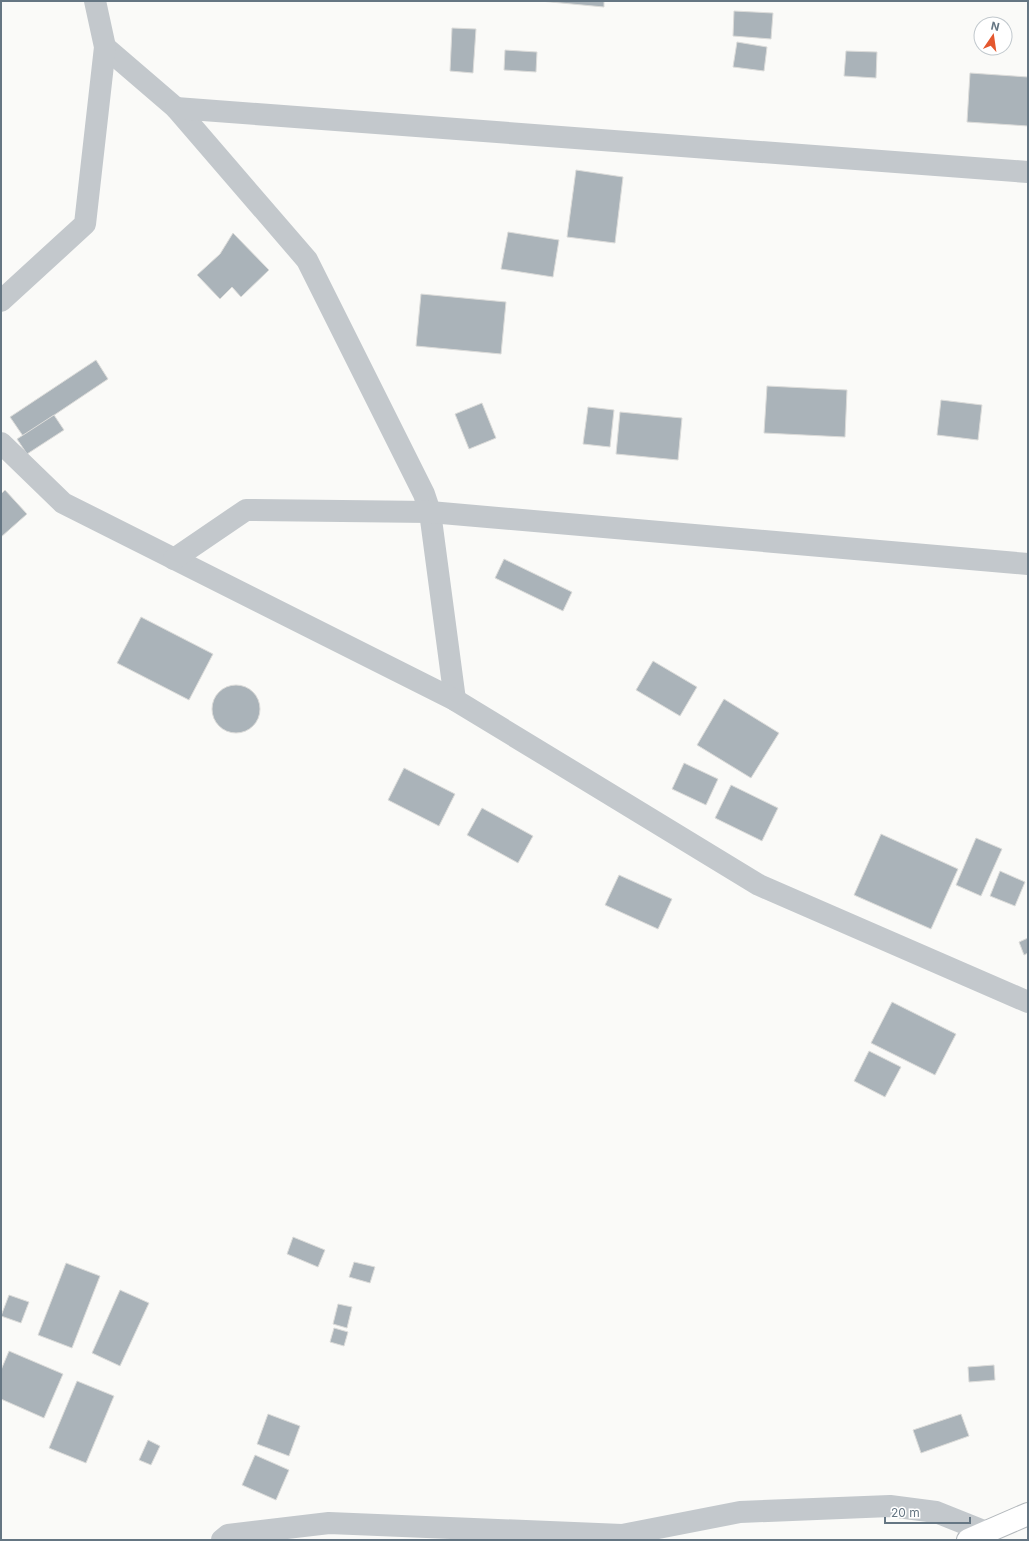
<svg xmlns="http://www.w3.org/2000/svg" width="1029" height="1541" font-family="Inter,sans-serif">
<rect width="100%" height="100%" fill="#fafaf8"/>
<g fill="#aab3b9" stroke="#dcdcda">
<polygon points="540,1 604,1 604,7"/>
<polygon points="734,11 773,13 771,39 733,36"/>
<polygon points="452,28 476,29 473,73 450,71"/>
<polygon points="737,42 767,47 764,71 733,67"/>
<polygon points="505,50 537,52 536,72 504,70"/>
<polygon points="846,51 877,52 876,78 844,76"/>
<polygon points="970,73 1028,77 1028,126 967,122"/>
<polygon points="576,170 623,177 615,243 567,237"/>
<polygon points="508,232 559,240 553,277 501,269"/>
<polygon points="233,233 269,270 241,297 232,287 220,299 197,275 220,254"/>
<polygon points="421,294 506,302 501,354 416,346"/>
<polygon points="96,360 108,379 23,436 10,417"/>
<polygon points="767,386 847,390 845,437 764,433"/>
<polygon points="941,400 982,405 978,440 937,435"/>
<polygon points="482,403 496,438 469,449 455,414"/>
<polygon points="588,407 614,410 610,447 583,444"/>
<polygon points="620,412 682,418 678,460 616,454"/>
<polygon points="54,415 64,430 27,454 17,439"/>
<polygon points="5,490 27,514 1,537 1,494"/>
<polygon points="504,559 572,592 563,611 495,578"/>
<polygon points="141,617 213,654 189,700 117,663"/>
<polygon points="653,661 697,687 680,716 636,690"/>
<circle cx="236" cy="709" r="24"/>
<polygon points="724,699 779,733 751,778 697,745"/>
<polygon points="684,763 718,779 706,805 672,789"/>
<polygon points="404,768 455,794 439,826 388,800"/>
<polygon points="731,785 778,808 762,841 715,818"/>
<polygon points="482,808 533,836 518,863 467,835"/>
<polygon points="881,834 958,869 931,929 854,895"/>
<polygon points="976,838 1002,849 981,896 956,885"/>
<polygon points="1000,871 1025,882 1015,906 990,896"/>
<polygon points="619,875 672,899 658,929 605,905"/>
<polygon points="1028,938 1028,953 1024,955 1019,942"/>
<polygon points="892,1002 956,1034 935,1075 871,1043"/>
<polygon points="869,1051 901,1067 885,1097 854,1081"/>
<polygon points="293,1237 325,1250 318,1267 287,1254"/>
<polygon points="354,1262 375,1267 370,1283 349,1277"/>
<polygon points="66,1263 100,1276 72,1348 38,1335"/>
<polygon points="120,1290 149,1303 120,1366 92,1353"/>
<polygon points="9,1295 29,1302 21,1323 1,1316"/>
<polygon points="338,1304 352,1307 347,1328 333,1324"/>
<polygon points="334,1328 348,1332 344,1346 330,1342"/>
<polygon points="9,1351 63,1374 44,1418 1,1399 1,1370"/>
<polygon points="994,1365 995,1380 969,1382 968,1367"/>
<polygon points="77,1381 114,1396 86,1463 49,1448"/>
<polygon points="268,1414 300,1426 289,1456 257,1444"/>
<polygon points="961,1414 969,1436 921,1453 913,1430"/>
<polygon points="148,1440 160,1446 151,1465 139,1460"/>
<polygon points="255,1455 289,1470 276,1500 242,1485"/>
</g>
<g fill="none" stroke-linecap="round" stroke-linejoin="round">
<g stroke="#b4b9bd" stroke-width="24">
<polyline id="highway" points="968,1540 1028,1514"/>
</g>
<g stroke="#c3c8cc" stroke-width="22">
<polyline points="105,47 176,108 307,260 424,494 430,512 455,700"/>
<polyline points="176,108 1028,172"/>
<polyline points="1,301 85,224 105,47 95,1"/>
<polyline points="1,443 63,503 455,700 759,885 1028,1002"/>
<polyline points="174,559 246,510 430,512 1028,564"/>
<polyline points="222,1540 228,1535 329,1523 622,1535 740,1512 890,1506 936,1512 986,1532"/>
</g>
<use href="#highway" stroke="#fff" stroke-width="22"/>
</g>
<rect width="1029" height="1541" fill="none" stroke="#657683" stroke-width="4"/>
<g transform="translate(993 36) rotate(13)"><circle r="19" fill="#ffffff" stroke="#c1c8cd"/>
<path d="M0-3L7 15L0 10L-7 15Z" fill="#e4572e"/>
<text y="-6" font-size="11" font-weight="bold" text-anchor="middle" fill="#657683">N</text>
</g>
<path d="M885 1517v6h85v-6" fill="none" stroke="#657683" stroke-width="2"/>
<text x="891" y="1517" font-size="12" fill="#657683" stroke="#ffffff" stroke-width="3" paint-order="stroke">20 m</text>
</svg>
